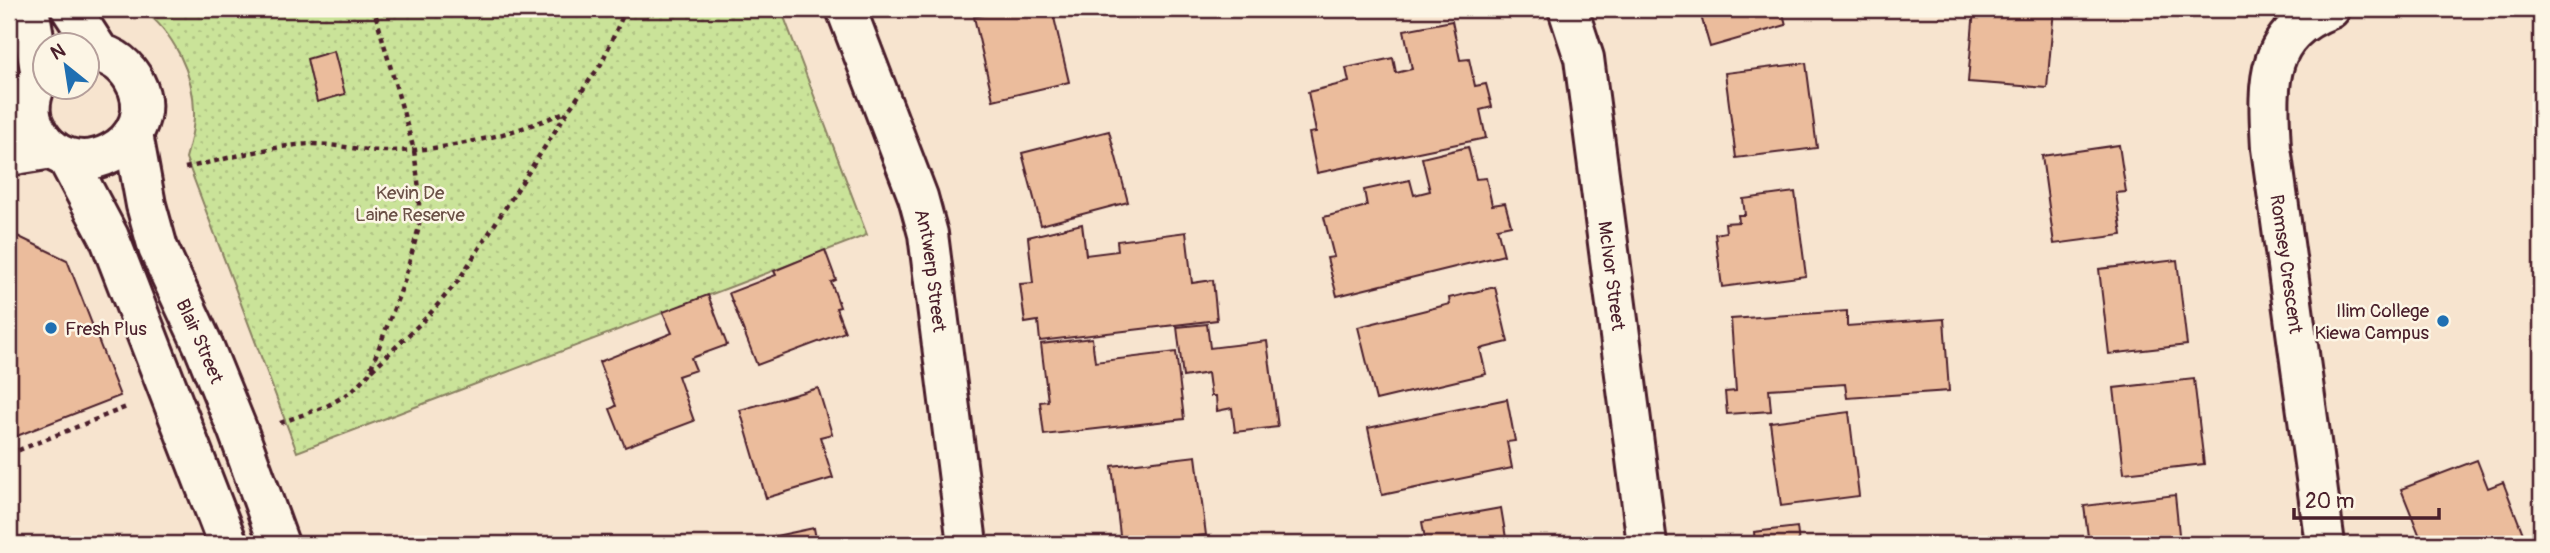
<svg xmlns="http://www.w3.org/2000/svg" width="2550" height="553" font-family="Pangolin,sans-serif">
<defs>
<pattern id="park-dots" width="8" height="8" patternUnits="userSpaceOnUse" patternTransform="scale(1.75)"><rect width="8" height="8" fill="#cae399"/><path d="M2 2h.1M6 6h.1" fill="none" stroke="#afc284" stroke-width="1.8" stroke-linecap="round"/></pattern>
</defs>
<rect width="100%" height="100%" fill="#f7e4cf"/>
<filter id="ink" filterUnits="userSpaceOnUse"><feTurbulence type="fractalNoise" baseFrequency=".0143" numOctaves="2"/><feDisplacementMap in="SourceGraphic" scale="14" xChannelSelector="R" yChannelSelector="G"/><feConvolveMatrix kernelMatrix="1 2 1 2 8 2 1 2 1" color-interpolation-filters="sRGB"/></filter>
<g filter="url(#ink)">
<path fill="url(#park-dots)" stroke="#8a8162" stroke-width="2" d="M 141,9 L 781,9 L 867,235 L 297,452 L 186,158 C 190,144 194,130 194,115 C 195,76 173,30 141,9 Z"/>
<g fill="#ebbc9c" stroke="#4a1f2b" stroke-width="2">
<polygon points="1011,9 1052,9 1069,82 993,100 974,17"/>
<polygon points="1699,9 1782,9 1786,25 1710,47"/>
<polygon points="1974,9 2054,9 2047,88 1968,82"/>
<polygon points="1452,21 1460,60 1469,59 1475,86 1486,84 1492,107 1480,110 1486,138 1317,173 1309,133 1316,132 1308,92 1349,82 1346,68 1393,58 1396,73 1412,69 1404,30"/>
<polygon points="334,51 345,94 317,102 307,59"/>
<polygon points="1806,63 1817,148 1736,158 1725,73"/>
<polygon points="1109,131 1128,202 1041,225 1022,153"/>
<polygon points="2119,145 2126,192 2116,193 2122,235 2054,244 2042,156"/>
<polygon points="1468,147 1476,179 1486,178 1492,205 1505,203 1511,225 1497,228 1504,255 1337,296 1327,258 1334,257 1324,217 1367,206 1364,190 1410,180 1414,195 1430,191 1422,158"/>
<polygon points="1795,192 1806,276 1722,287 1715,234 1726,232 1725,223 1739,222 1738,215 1745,215 1743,199"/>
<polygon points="1082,224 1086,255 1118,251 1117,241 1186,232 1192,283 1213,280 1217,320 1040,341 1038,321 1025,323 1020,284 1033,283 1028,237"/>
<polygon points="9,232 67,260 120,396 9,439"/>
<polygon points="825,250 836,280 831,282 840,307 836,308 845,332 757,365 729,293 776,275 774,271"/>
<polygon points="2177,260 2187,345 2109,354 2099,269"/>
<polygon points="1495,287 1508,342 1480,349 1486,374 1376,400 1358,327 1450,304 1449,298"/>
<polygon points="708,295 727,345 691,358 696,370 678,376 694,421 625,447 610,409 616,406 599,362 672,333 663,312"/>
<polygon points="1847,311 1847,326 1944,319 1949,391 1847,398 1845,384 1769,389 1771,411 1727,414 1725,392 1736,391 1731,319"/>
<polygon points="1207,324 1210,348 1267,341 1278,427 1235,432 1232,408 1217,411 1216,396 1211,396 1208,373 1183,377 1177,327"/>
<polygon points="1092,338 1095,362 1176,352 1184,419 1044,435 1040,402 1048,401 1041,344"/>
<polygon points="2194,379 2204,464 2124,473 2114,388"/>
<polygon points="818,388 832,434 820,437 833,478 766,498 740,410"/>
<polygon points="1507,399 1515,441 1507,442 1512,468 1382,495 1368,428"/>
<polygon points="1849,412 1859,496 1781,506 1770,422"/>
<polygon points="1196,456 1206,535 1121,544 1112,466"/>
<polygon points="2477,460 2488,488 2503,482 2527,544 2423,544 2401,489"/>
<polygon points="2175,495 2180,544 2089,544 2084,506"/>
<polygon points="1501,508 1507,544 1426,544 1422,522"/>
<polygon points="1797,527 1799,544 1755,544 1754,532"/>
<polygon points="814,528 817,544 738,544"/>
</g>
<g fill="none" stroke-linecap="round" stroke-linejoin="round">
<g stroke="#4a1f2b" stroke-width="44">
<g id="minor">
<polyline points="29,9 41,75"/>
<polyline points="71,9 99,52"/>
<path id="s1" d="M 846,9 L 918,197 L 928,234 L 967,544"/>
<path id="s2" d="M 1568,9 L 1584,58 L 1647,544"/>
<path d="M 46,70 C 33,84 26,107 34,125 C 66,199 173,142 132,77 C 122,61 106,53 88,51"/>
<path id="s3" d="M 133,134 L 146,205 L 158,248 L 204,347 L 238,431 L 279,544"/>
<polyline points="9,156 52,149"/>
<polyline points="67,158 109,237 228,544"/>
<path d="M 2325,544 L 2271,148 C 2268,87 2262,35 2330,9"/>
</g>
</g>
<g stroke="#4a1f2b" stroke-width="4.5" stroke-dasharray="5 5" stroke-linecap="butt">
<path d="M 185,168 C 222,160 274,145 311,144 C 335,144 357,150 380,151 C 443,152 510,136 567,111"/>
<polyline points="372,370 427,317 458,281 568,111 601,64 626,9"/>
<polyline points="280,423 327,406 351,392 369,373 403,285 419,227 419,189 414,150 374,9"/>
<polyline points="9,454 129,406"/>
</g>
<use href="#minor" stroke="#fcf5e5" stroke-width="38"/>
</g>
</g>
<g fill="#1f6fb2" stroke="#fcf5e5" stroke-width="2.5">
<circle cx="2443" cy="321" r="7"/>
<circle cx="51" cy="328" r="7"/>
</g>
<g text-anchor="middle" stroke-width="5" stroke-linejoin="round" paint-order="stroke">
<g font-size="19" fill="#6a5046" stroke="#fcf5e5">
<text x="410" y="199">Kevin De<tspan x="410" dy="22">Laine Reserve</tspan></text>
</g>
<g font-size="19" fill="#4a1f2b" stroke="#fcf5e5">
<text transform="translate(2287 264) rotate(82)" y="7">Romsey Crescent</text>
<text dy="7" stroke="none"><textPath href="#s1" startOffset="276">Antwerp Street</textPath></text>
<text dy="7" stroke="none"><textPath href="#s2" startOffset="271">McIvor Street</textPath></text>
<text dy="7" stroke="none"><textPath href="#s3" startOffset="219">Blair Street</textPath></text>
</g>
<g font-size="19" fill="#4a1f2b" stroke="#fcf5e5" text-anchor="end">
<text x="2429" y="317">Ilim College<tspan x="2429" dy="22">Kiewa Campus</tspan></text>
<text x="65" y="335" text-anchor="start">Fresh Plus</text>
</g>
</g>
<rect width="2550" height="553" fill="none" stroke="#fcf5e5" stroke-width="35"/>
<rect x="18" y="18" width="2515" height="518" fill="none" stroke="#4a1f2b" stroke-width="2.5" filter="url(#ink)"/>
<g transform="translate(66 66) rotate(330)"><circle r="33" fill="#fcf5e5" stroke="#b59f9b" stroke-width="2"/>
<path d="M0-5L12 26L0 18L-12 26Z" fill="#1f6fb2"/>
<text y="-10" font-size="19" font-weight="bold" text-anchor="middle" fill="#4a1f2b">N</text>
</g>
<path d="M2294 508v10h145v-10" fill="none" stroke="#4a1f2b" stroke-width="3.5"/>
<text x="2305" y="508" font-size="21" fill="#4a1f2b" stroke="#fcf5e5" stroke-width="5" paint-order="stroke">20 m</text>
</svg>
